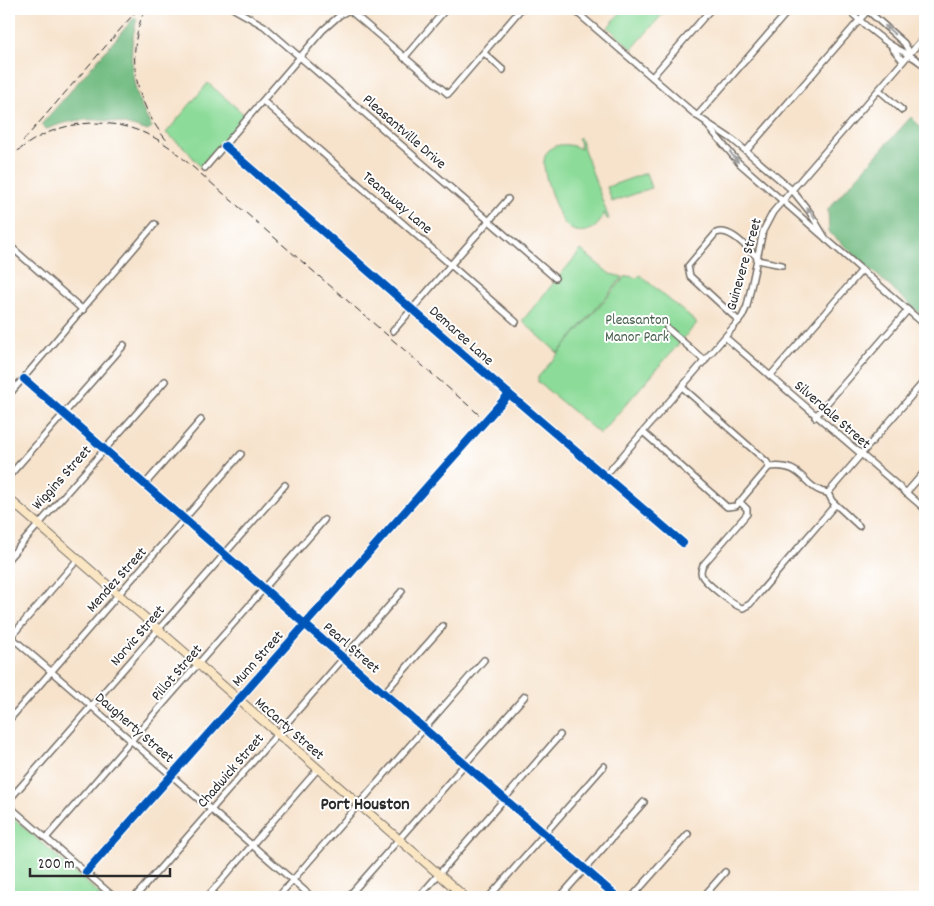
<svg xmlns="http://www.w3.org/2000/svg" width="934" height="906" font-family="Dekko,sans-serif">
<rect width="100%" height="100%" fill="#fff"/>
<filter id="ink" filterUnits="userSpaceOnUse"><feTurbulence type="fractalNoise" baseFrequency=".02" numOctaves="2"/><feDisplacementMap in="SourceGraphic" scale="10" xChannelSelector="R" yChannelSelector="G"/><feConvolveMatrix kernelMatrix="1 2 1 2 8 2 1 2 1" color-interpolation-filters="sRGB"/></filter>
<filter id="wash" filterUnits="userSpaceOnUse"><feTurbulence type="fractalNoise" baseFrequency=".0096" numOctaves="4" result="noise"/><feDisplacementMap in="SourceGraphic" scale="20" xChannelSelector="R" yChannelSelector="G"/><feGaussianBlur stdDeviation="1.12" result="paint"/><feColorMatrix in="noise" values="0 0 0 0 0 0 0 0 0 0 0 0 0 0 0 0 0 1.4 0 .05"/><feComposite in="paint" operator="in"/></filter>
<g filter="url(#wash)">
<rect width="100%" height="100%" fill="#f7e3cc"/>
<g fill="#8cdb99" stroke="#5c8362">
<polygon points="624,9 667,9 632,49 608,27"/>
<polygon points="208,83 246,116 201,168 186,149 166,133"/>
<path d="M 578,138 L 580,138 L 609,219 L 607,219 L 604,213 C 601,222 596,229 586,231 C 578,233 570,230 565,224 C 558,216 542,172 544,161 C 546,142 568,142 581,149 Z"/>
<polygon points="646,173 651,188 612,202 607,187"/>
<polygon points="581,250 610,274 623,277 558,353 522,321"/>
<polygon points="640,275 697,323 600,434 538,382 538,377 625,277 630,276 637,278"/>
<polygon points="9,814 103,897 9,897"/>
</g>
<g fill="#71bb81" stroke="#4e7356">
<path d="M 135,17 L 137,19 C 126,56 132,95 152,127 L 148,131 C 113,119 82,114 47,129 L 41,125 Z"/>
<polygon points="911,117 925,131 925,318 829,232 828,209"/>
</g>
</g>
<g filter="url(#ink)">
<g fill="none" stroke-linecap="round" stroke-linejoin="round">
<g stroke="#726b63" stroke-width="8">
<g id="street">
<polyline points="234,9 264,26 555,278"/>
<polyline points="348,9 448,94 521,9"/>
<polyline points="573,9 697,116 733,140 792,190 809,211 826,239"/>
<path d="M 847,9 C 862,22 878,38 896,48 C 909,55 913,56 925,66"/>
<polyline points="867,10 904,43 910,53"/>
<polyline points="892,48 903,61"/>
<polyline points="484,53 503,70"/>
<polyline points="404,58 446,9"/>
<polyline points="652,77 711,9"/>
<polyline points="879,90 902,110"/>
<polyline points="263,101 516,322"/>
<polyline points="697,116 790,9"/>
<polyline points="707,125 739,163 925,325"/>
<polyline points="225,146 509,394 683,543"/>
<polyline points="747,150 869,9"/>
<polyline points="205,168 323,30 340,15 351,9"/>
<polyline points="9,245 83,310"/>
<polyline points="757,260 782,265"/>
<path d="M 739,321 L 690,276 L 688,266 L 716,233 C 730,227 747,248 757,257"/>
<polyline points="667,328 705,361"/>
<polyline points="393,331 508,199"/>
<polyline points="725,337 925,509"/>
<polyline points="770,376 862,270"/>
<polyline points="24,379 617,897"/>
<polyline points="682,387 767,462 769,467"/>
<polyline points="9,395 155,224"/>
<polyline points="815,417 908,310"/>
<polyline points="643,432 727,507 736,506 769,467"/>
<path d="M 769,467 C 805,462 802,489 828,493"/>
<polyline points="9,476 124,345"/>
<polyline points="605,476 742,317 747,306 763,231 773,212 925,36"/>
<polyline points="145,484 201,420"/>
<polyline points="828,493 925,380"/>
<polyline points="828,493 832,501 859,526"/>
<polyline points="906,493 925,471"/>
<path d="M 740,502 L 747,509 L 747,514 L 703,565 C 701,569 700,572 702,576 C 706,583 735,607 743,608 L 750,604 L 835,505"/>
<polyline points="9,558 165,381"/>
<polyline points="9,635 312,897"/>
<polyline points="9,639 78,559"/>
<polyline points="384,693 443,626"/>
<polyline points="9,720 241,454"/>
<polyline points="9,800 285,485"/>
<polyline points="9,806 114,897"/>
<polyline points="46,838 324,520"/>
<polyline points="86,872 509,394"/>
<polyline points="135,897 402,591"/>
<polyline points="207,897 317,770"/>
<polyline points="278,897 484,660"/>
<polyline points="348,897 525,696"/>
<polyline points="419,897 560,735"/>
<polyline points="489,897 604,766"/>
<polyline points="560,897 644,802"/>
<polyline points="632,897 688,834"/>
<polyline points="703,897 725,872"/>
</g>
</g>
<g stroke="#726b63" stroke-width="10">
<polyline id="secondary" points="9,499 465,897"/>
</g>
<use href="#street" stroke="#fff" stroke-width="5"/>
<use href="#secondary" stroke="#fbe6c4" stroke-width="8"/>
<g stroke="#2b2b2b" stroke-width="1" stroke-dasharray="8 4" stroke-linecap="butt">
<path d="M 145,9 C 124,56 136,106 169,143"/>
<polyline points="23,141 138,9"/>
<path d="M 9,159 C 53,115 122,111 172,149 L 483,418"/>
</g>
<g stroke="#fff" stroke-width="11">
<g id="cycleway">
<polyline points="225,146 509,394 683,543"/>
<polyline points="24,379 617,897"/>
<polyline points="86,872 509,394"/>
</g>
</g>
<use href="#cycleway" stroke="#0057b8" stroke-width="8"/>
</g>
<defs><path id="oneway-solid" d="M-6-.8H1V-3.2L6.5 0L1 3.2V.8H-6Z" transform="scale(1.25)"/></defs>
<g fill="#a0a0a0">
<use href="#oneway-solid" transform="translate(890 30) rotate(-139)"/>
<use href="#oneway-solid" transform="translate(734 157) rotate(52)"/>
<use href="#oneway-solid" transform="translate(811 213) rotate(-125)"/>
</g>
</g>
<g text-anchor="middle" stroke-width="4" stroke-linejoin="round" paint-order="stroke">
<g font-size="15" fill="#2b2b2b" stroke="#fff">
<text transform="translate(405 131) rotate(41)" y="5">Pleasantville Drive</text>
<text transform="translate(398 202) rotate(41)" y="5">Teanaway Lane</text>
<text transform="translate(743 264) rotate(-74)" y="5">Guinevere Street</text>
<text transform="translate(462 335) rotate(42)" y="5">Demaree Lane</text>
<text transform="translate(833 414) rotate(41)" y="5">Silverdale Street</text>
<text transform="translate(61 477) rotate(-48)" y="5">Wiggins Street</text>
<text transform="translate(116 579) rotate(-48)" y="5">Mendez Street</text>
<text transform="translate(137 635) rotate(-49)" y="5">Norvic Street</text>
<text transform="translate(352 647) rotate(41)" y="5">Pearl Street</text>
<text transform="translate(257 658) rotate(-48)" y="5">Munn Street</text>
<text transform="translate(176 672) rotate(-49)" y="5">Pillot Street</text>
<text transform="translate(135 727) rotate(41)" y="5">Daugherty Street</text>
<text transform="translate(290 728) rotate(41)" y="5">McCarty Street</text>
<text transform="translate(230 770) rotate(-49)" y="5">Chadwick Street</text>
</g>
<g font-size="15" fill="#48604c" stroke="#fff">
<text x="637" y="324">Pleasanton<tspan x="637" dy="17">Manor Park</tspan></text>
</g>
<g font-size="18" font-weight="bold" fill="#2b2b2b" stroke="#fff">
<text x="365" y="809">Port Houston</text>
</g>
</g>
<rect width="934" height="906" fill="none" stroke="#fff" stroke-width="30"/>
<path d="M30 868v8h140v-8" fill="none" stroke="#2b2b2b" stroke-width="2.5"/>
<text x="38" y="868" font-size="15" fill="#2b2b2b" stroke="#ffffff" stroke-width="4" paint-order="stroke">200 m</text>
</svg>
